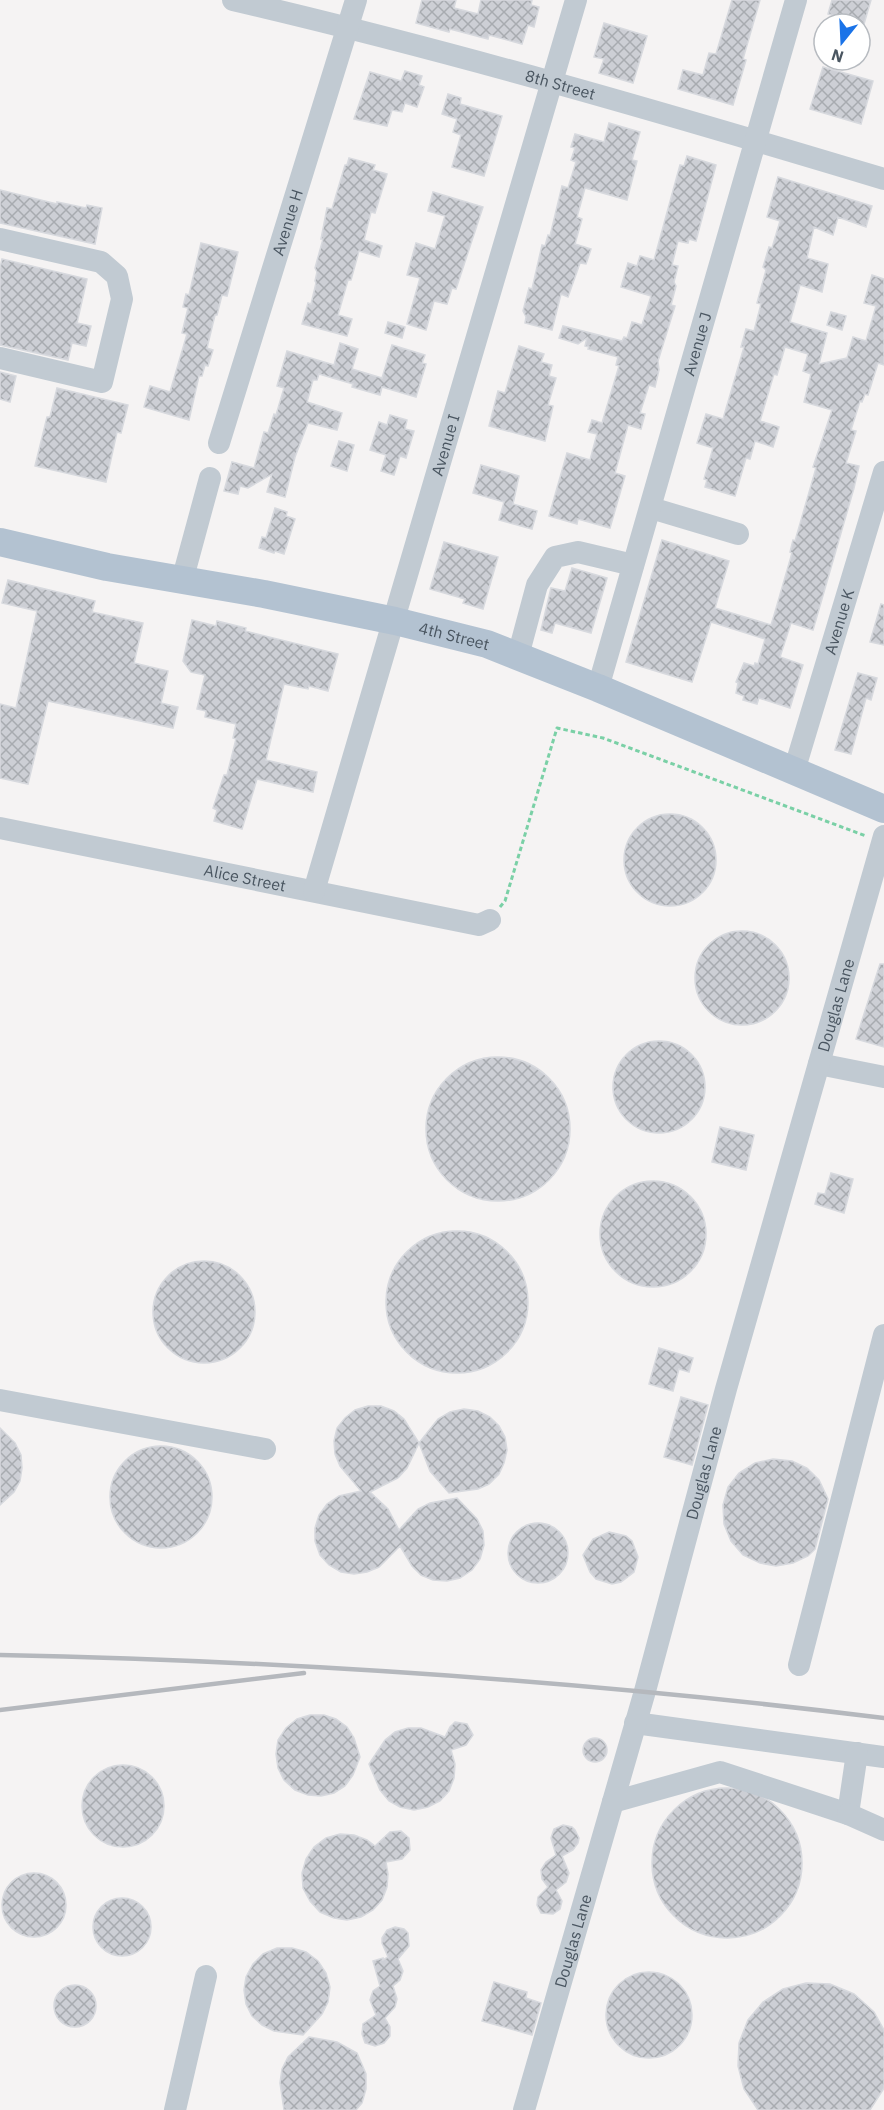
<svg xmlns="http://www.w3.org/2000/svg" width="884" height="2110" font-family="'IBM Plex Sans',sans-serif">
<defs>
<pattern id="building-cross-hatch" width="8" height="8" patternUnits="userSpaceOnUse" patternTransform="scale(1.5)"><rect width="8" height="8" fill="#cdcfd5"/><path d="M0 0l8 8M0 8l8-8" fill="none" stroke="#a8abb0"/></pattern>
</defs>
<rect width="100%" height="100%" fill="#f5f3f3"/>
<g fill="url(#building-cross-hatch)" stroke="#d7d9de" stroke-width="1.5">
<polygon points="422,0 456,0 454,8 478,14 481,0 532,0 531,5 539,7 534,27 528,25 522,44 489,35 488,39 450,29 449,32 416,23"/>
<polygon points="732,0 760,0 743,59 746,60 733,105 678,89 683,70 703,75 709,53 716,54"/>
<polygon points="832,0 871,0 864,24 828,14"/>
<polygon points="604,23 647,36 633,83 599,73 604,59 594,57"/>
<polygon points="823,67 873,81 861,124 810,109"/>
<polygon points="405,71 422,76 419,85 424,87 417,107 405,103 402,112 392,110 387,126 354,119 370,72 401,81"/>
<polygon points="448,94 461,98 460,104 502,116 484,176 452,167 461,135 453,132 457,119 442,114"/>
<polygon points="609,123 640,132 632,160 637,161 627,200 585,188 577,217 582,219 575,244 591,249 586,264 580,263 568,297 561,294 552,330 525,323 526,317 523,311 529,288 532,289 542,245 545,246 548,235 550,236 562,186 568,188 576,162 571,160 575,148 571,147 575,134 604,142"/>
<polygon points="687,156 716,165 696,241 689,239 688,243 678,241 672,265 678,266 674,282 676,286 671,305 675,306 658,361 659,370 655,387 649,385 640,413 645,414 641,429 628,425 615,473 625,476 610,528 578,519 577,524 549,516 567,453 590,460 597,434 588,432 592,420 602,423 619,366 616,365 618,357 588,349 589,347 585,346 587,338 578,344 559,338 563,326 622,341 624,337 627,338 632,322 642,325 651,296 621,287 628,263 637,266 640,256 654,260 680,165 684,166"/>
<polygon points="349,158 375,165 373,170 387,174 375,213 371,212 364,240 382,246 379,257 359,251 351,280 348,280 338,315 352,319 347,336 302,324 308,303 311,304 316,283 315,281 317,272 315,268 323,239 321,239 327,208 332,209 345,165 347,165"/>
<polygon points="778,177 872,206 866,227 838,217 833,235 814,227 807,258 828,264 822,292 800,285 790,322 827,333 819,364 847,358 853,337 866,341 876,306 864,303 872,275 884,279 884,365 878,363 868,395 865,394 862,402 860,401 851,430 856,431 846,463 859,466 854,488 813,630 791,623 780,657 803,665 790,708 759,698 757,704 743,700 744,696 736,693 738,683 736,682 744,663 754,666 755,663 758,664 765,639 711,622 692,682 626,662 662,540 729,561 715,608 771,625 775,612 792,553 790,552 793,540 795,541 816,468 813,467 832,410 804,402 811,374 803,371 808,354 785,347 777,375 774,374 760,421 779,427 773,447 755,441 750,459 746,458 735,496 705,487 707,480 704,479 713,448 697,443 706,414 723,419 744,347 741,347 746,329 754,331 761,304 757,303 766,270 763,267 769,247 772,248 780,221 767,217"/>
<polygon points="0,190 57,204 57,202 86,208 87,205 102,208 95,244 0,223"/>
<polygon points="433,192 483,207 456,289 452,288 447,304 434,301 426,330 407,324 420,278 407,275 416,243 435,249 445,216 428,211"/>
<polygon points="201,243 238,252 227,296 222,295 217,315 215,315 207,348 213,350 208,366 205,365 202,376 199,376 189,420 144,407 150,386 170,392 187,334 182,333 188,308 183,307 186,294 189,295"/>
<polygon points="2,259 87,279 77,323 91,326 86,346 72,343 68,360 0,345 0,268"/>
<polygon points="831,312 846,316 842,330 827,325"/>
<polygon points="388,322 405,327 402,338 385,333"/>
<polygon points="340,343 358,349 352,369 382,378 392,345 425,355 422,363 426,364 416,397 382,387 380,395 352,387 353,384 319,374 317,380 313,380 307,402 342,413 337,430 308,423 295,457 285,497 267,492 272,474 248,488 240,486 238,494 224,491 232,462 254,468 264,432 268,433 274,414 276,415 284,388 277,386 287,351 334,365"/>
<polygon points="519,346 544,354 541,362 552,365 549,376 556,378 548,405 553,406 545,441 489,426 498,391 505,393"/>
<polygon points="0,372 16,376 10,402 0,399"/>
<polygon points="57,388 128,405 121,433 117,432 106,482 35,466 47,417 50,417"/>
<polygon points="390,415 407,420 405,429 414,431 406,458 400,456 394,475 381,471 386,455 370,450 379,422 387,425"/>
<polygon points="339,441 354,445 347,471 331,466"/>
<polygon points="481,465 519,476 513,504 537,511 532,529 499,520 504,502 473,493"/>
<polygon points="275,508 287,512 286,516 295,519 284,554 275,551 274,553 259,548 262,537 266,538"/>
<polygon points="444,542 498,557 483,609 463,603 465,599 430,589"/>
<polygon points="572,568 607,578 591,633 555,623 552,633 541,630 551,588 565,591"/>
<polygon points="8,580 95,601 92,612 143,623 134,663 168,671 161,703 178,707 173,728 48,701 28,784 0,778 0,704 16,708 37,611 2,603"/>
<polygon points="881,604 884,605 884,645 870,642"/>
<polygon points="192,620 216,626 217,621 246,628 245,631 338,654 328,691 309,686 308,689 284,684 266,760 317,772 313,792 257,779 242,829 214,821 217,810 213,808 224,775 227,775 236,739 233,738 236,724 205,717 206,711 197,709 205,675 191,672 183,661"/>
<polygon points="858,673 877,678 871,700 866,698 851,754 835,750"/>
<circle cx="670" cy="860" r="46"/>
<circle cx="742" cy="978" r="47"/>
<polygon points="880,964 884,964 884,1047 856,1039"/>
<circle cx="659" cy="1087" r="46"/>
<circle cx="498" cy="1129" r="72"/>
<polygon points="720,1127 754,1135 746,1170 712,1162"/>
<polygon points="831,1173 853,1179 844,1213 815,1204 818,1193 825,1194"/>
<circle cx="653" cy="1234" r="53"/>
<circle cx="457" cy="1302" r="71"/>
<circle cx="204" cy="1312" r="51"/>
<polygon points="659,1348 693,1358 689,1372 679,1369 673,1391 649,1384"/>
<polygon points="681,1397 708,1405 692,1465 664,1457"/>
<polygon points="368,1406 381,1406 394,1411 404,1419 419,1443 407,1468 398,1478 370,1492 388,1509 399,1530 418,1509 430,1503 457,1498 477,1519 483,1531 484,1545 480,1559 472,1570 460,1578 447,1581 433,1580 421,1575 412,1566 400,1546 379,1567 367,1572 354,1574 341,1572 329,1565 320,1555 315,1541 315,1528 319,1515 327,1504 339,1496 361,1491 340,1466 335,1454 334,1441 337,1428 345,1418 355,1410"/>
<polygon points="464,1409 478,1411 490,1417 499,1426 505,1437 507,1450 504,1463 499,1474 489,1484 478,1489 449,1493 430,1471 419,1443 438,1419 450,1412"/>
<polygon points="0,1428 15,1443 21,1455 22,1468 20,1481 14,1492 0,1505"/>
<circle cx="161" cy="1497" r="51"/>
<polygon points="773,1459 792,1461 807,1468 819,1480 828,1499 815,1549 808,1556 793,1563 776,1566 760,1563 743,1555 731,1541 724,1524 723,1505 728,1487 739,1473 755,1463"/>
<circle cx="538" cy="1553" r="30"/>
<polygon points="609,1532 626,1536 632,1541 638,1557 634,1572 621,1582 612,1584 596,1579 590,1572 583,1555 593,1539"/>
<polygon points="310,1715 324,1715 336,1719 347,1727 354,1738 360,1757 353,1775 345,1786 334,1793 321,1796 308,1795 295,1790 284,1780 278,1768 276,1754 278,1740 286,1728 297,1719"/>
<polygon points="455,1722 467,1724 473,1735 466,1745 451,1750 455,1764 454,1778 449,1791 440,1801 428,1807 414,1810 400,1807 389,1801 380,1790 369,1764 385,1740 395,1732 408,1728 421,1728 445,1737 450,1727"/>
<circle cx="595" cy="1750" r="12"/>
<circle cx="123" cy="1806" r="41"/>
<circle cx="727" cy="1863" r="75"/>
<polygon points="563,1825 572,1827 575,1830 579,1838 578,1843 573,1850 562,1856 569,1873 566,1882 556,1890 562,1901 560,1909 553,1914 541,1913 537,1905 538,1897 548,1887 542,1879 541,1870 546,1862 556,1855 551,1838 554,1829"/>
<polygon points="401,1831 409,1838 410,1850 402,1859 386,1862 388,1874 387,1887 382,1900 373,1910 361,1917 347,1920 334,1918 320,1912 310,1901 303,1888 302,1873 306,1859 314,1847 326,1838 340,1834 354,1835 367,1840 375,1846 390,1832"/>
<circle cx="34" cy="1905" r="32"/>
<circle cx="122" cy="1927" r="29"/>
<polygon points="395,1927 404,1929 408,1933 409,1946 398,1959 403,1971 400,1980 393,1986 397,1999 395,2007 385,2018 390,2027 390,2036 384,2043 375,2046 365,2043 362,2034 363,2024 376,2015 370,2000 373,1991 380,1986 373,1961 383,1958 383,1960 388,1957 382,1943 382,1938 387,1930"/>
<polygon points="277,1948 292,1948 306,1952 318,1961 326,1973 330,1987 328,2002 322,2014 303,2035 274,2031 262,2025 252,2016 246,2004 244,1990 246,1977 253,1964 263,1954"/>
<circle cx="649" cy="2015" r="43"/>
<polygon points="494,1982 527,1992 526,1998 541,2003 532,2035 482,2021"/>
<polygon points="806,1983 830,1984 854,1994 874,2012 884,2030 884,2088 870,2110 758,2110 744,2089 738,2066 739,2043 748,2020 763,2002 783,1989"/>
<circle cx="75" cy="2006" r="21"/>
<polygon points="309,2037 337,2042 357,2053 366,2074 366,2089 362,2103 356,2110 284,2110 280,2083 282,2069 288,2057"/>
</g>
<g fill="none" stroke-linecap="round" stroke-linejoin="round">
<polyline stroke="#7ad0a6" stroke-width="3" stroke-dasharray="4.5 3" stroke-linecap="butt" points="500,907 505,901 557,728 603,738 866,836"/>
<g stroke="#c1cad2" stroke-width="22">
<path id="s1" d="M 233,0 C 452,51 668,114 884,179"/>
<polyline points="0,239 101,262 117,276 122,299 102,382 0,358"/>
<path id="s2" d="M 219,443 L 356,0"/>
<polyline points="651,508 738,534"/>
<polyline points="182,581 210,478"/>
<polyline points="518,656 537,585 555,557 578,552 633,565"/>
<path id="s3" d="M 598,688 L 796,0"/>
<path id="s4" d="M 794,771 L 884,472"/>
<path id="s5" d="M 0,828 L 479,925 L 490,920"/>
<path id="s6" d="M 314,891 L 576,0"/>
<polyline points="819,1064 884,1077"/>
<polyline points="0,1400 265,1449"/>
<polyline points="799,1665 884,1335"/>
<polyline points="635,1723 884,1757"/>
<polyline points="613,1802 720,1772 848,1814 857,1753"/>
<polyline points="848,1814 884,1830"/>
<polyline points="175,2110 206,1976"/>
<path id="s7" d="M 524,2110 L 645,1691 L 726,1389 L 884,836"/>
</g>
<path stroke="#b3c2d1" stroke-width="28" id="s8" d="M 0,542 L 107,567 L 264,594 L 395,621 L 487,644 L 598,688 L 884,809"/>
<g stroke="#b5b8bd" stroke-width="4.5">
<path d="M 0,1655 C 296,1661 591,1682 884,1718"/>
<polyline points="0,1710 304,1673"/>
</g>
</g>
<g text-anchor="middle" stroke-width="4.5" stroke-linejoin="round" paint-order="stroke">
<g font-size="16" fill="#4a5661" stroke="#fff">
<text dy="6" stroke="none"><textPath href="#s1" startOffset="338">8th Street</textPath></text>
<text dy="6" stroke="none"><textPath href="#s2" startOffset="231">Avenue H</textPath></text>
<text dy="6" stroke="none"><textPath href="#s3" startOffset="358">Avenue J</textPath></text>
<text dy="6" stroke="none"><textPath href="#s6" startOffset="465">Avenue I</textPath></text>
<text dy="6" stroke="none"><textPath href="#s4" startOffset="156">Avenue K</textPath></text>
<text dy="6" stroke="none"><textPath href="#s8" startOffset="464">4th Street</textPath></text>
<text dy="6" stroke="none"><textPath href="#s5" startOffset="250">Alice Street</textPath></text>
<text dy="6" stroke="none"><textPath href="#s7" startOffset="1148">Douglas Lane</textPath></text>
<text dy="6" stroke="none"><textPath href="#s7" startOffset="662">Douglas Lane</textPath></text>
<text dy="6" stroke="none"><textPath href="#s7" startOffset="176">Douglas Lane</textPath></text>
</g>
</g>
<g transform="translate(842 42) rotate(198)"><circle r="28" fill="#ffffff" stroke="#b7bbc0" stroke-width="1.5"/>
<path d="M0-4.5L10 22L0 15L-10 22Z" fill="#1a73e8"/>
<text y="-9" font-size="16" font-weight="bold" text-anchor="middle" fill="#4a5661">N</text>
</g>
</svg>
